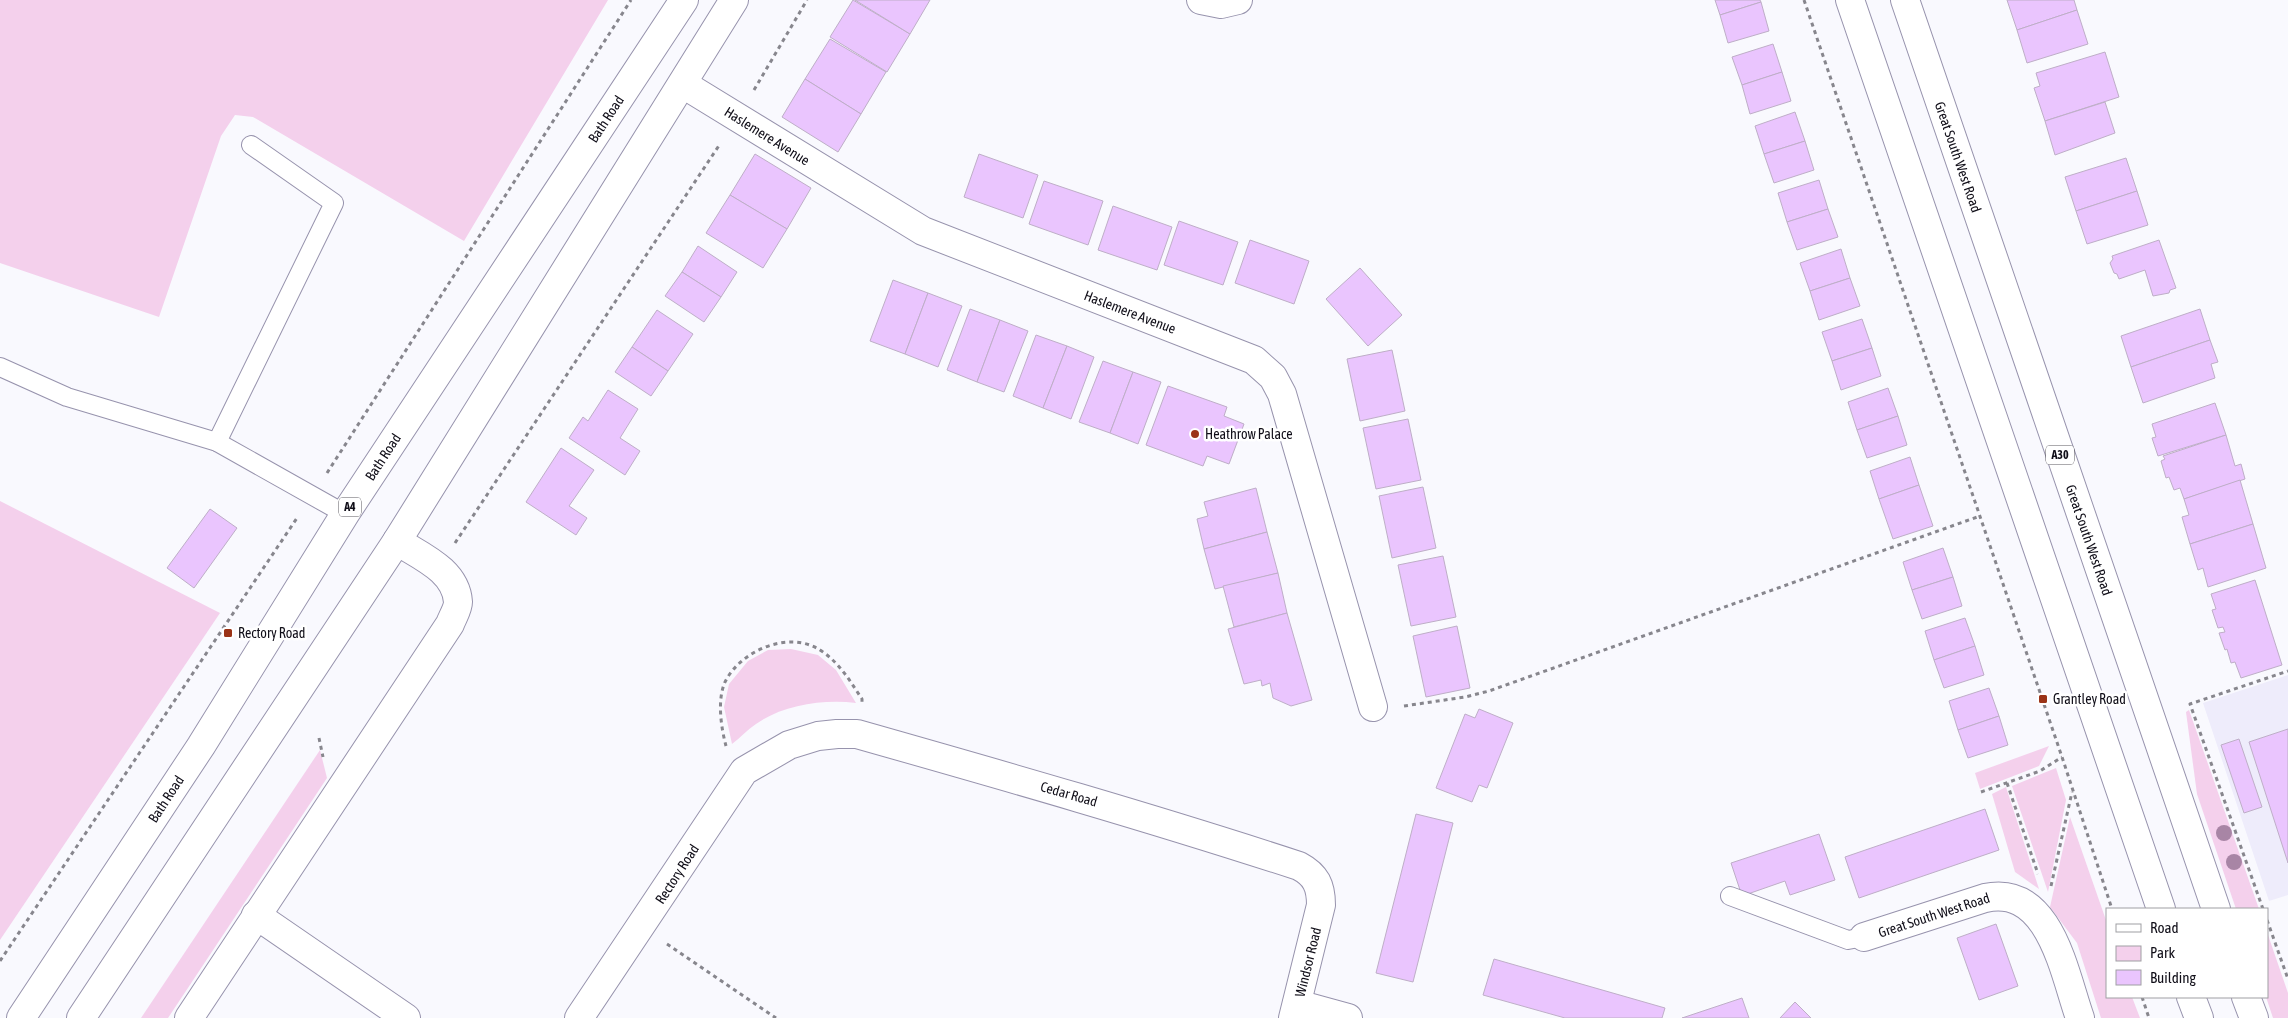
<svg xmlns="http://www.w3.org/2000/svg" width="2288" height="1018" font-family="'Asap Condensed',sans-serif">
<rect width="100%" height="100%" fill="#f9f9fe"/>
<polygon fill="#eeecfb" points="2288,675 2288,895 2269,901 2203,703"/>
<g fill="#f4d0ec">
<polygon points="0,0 608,0 464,241 253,117 235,115 221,136 159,317 0,263"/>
<polygon points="0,501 220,613 0,940"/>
<path d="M 791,649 L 818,655 L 836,670 L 856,703 C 823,699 783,705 756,724 C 747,730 740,738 732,744 L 724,707 L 729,684 L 748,661 L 768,650 Z"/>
<polygon points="2189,710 2259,909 2236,909 2197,794 2186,712"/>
<polygon points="2049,746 2039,766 1980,789 1975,773"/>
<polygon points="320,750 327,778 168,1018 141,1018"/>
<polygon points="2056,768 2066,800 2048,892 2012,786"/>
<polygon points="2006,787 2039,889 2015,872 1992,794"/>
<polygon points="2070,817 2107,923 2107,997 2132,997 2140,1018 2101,1018 2077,943 2050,907"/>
<polygon points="2267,932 2288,993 2288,1018 2273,1018 2266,997"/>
</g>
<g fill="#eac5fe" stroke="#beaec7">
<polygon points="853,0 910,34 887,72 830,37"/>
<polygon points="855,0 930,0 910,34"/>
<polygon points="1715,0 1760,0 1761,2 1720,15"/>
<polygon points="2007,0 2074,0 2077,10 2017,30"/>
<polygon points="1761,2 1769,31 1728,43 1720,15"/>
<polygon points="2077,10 2088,44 2027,63 2017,30"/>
<polygon points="830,39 886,72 861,114 805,79"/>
<polygon points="1773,44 1782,72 1742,85 1732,57"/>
<polygon points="2105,52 2119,97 2045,121 2034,88 2040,86 2036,73"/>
<polygon points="1782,72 1791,101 1750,114 1742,85"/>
<polygon points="805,79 861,114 838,152 782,117"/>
<polygon points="2105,102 2115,133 2055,155 2045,121"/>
<polygon points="1795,112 1805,141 1764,154 1755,126"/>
<polygon points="1805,141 1814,170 1774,183 1764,154"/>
<polygon points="755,154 811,188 787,229 730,195"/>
<polygon points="979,154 1038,175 1023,218 964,197"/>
<polygon points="2126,158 2137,191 2076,211 2065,177"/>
<polygon points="1819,180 1828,209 1787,222 1778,193"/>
<polygon points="1044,181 1103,201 1088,245 1029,224"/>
<polygon points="2137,191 2148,225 2087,244 2076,211"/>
<polygon points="730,195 787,229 763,268 706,233"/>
<polygon points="1113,206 1172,227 1157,270 1098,250"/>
<polygon points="1828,209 1838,237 1797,250 1787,222"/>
<polygon points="1179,221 1238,242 1223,285 1164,265"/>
<polygon points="1250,240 1309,261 1294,304 1235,283"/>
<polygon points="2159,240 2176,288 2170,290 2169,293 2153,296 2145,270 2119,279 2117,274 2114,273 2110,263 2113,259 2112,256"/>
<polygon points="698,246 737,272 721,297 682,272"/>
<polygon points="1841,249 1850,278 1810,291 1800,263"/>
<polygon points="1360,268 1402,315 1368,346 1326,299"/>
<polygon points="682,272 721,297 704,322 665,296"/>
<polygon points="1850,278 1860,306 1819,320 1810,291"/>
<polygon points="893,280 928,293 905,354 870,341"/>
<polygon points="928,293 962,306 938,367 905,354"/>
<polygon points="970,309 1000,320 977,382 947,370"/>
<polygon points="2200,309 2210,340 2131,367 2121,336"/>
<polygon points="657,310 693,334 668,371 632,347"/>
<polygon points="1862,319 1872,348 1832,361 1822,332"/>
<polygon points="1000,320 1028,331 1004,392 977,382"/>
<polygon points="1036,335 1067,346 1043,408 1013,396"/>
<polygon points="2210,340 2218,362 2211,364 2215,378 2143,403 2131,367"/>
<polygon points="1067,346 1094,357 1071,419 1043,408"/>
<polygon points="632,347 668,371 651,396 615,372"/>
<polygon points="1872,348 1881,376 1841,390 1832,361"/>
<polygon points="1392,350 1405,411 1360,421 1347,359"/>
<polygon points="1103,361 1133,372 1110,433 1079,422"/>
<polygon points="1133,372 1161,382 1138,444 1110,433"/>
<polygon points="1168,386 1227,407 1224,416 1244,424 1229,464 1207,456 1203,466 1146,445"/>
<polygon points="1888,388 1898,416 1857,430 1848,402"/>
<polygon points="608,390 638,409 620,438 640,451 625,475 569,438 583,417 588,421"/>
<polygon points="2215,403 2226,435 2158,456 2152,438 2156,437 2152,424"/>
<polygon points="1898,416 1907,445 1867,458 1857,430"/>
<polygon points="1408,419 1421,480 1376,489 1363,428"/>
<polygon points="2226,435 2235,466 2241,464 2245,479 2184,499 2180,488 2174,490 2169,477 2166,478 2161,461 2165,459 2163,456"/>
<polygon points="561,448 594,470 569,506 587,518 576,535 526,502"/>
<polygon points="1910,457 1919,485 1879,499 1870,471"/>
<polygon points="2240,480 2253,524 2190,544 2182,517 2189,515 2184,499"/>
<polygon points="1919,485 1933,526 1893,539 1879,499"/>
<polygon points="1423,487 1436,548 1392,558 1379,496"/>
<polygon points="1256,488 1267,532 1204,549 1197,519 1208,516 1204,502"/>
<polygon points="210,509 237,528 194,588 167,568"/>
<polygon points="2253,524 2266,568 2208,587 2203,568 2198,570 2190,544"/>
<polygon points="1267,532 1278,573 1215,589 1204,549"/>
<polygon points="1943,548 1953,577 1912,590 1903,562"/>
<polygon points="1443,556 1456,617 1411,626 1398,565"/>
<polygon points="1278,573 1287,613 1234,627 1223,586"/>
<polygon points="1953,577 1962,606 1922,619 1912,590"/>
<polygon points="2255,580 2282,665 2241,678 2235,662 2231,663 2227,649 2225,650 2219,633 2225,632 2223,627 2218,628 2212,610 2216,609 2211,594"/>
<polygon points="1287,613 1312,700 1291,706 1273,698 1270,683 1262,686 1261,680 1244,684 1228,629"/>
<polygon points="1965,618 1975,646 1934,660 1925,631"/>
<polygon points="1457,626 1470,688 1426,697 1413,636"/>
<polygon points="1975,646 1984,675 1944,688 1934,660"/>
<polygon points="1989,688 1999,716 1958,730 1949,701"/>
<polygon points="1479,709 1513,723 1487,788 1479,785 1472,802 1436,788 1465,714 1475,718"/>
<polygon points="1999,716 2008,745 1968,758 1958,730"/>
<polygon points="2288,729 2288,863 2249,742"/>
<polygon points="2239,739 2262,807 2244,813 2221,745"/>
<polygon points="1985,809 1999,850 1859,898 1845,857"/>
<polygon points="1416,814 1453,823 1413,982 1376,973"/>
<polygon points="1819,834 1835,880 1790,895 1785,881 1742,896 1731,863"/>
<polygon points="1996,924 2018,986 1979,1000 1957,938"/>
<polygon points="1494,959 1665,1008 1662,1018 1565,1018 1483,995"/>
<polygon points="1742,998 1749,1018 1682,1018"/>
<polygon points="1795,1002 1811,1018 1780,1018"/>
</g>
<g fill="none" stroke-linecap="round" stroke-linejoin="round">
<g stroke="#9793ad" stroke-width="20">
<g id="service">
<polyline points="0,367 67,397 217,442 345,514"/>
<polyline points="217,442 334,203 251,145"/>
<polyline points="1730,896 1848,940 1864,937"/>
</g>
</g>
<g stroke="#9793ad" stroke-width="30">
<g id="minor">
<polyline points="1201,0 1221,4 1238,0"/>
<polyline points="683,84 923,231 1254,360 1273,377 1282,394 1373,707"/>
<polyline points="256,915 406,1018"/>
<path d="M 1864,937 L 1985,898 C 2050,884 2064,973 2080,1018"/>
<polyline points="1297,1004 1348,1018"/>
<path d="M 189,1018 L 450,624 C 452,618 458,609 458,602 C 456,570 420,556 397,541"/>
<path d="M 579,1018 L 744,771 L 789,745 L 818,736 L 837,734 L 857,734 C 1005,776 1152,818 1299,866 C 1316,875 1321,886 1321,905 L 1293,1018"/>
</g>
</g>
<g stroke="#9793ad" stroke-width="30">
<g id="trunk">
<polyline points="1850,0 2161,909"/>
<polyline points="1905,0 2216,909"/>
<polyline points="2191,997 2199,1018"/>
<polyline points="2246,997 2254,1018"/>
<polyline points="21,1018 201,746 345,514 684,0"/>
<polyline points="81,1018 397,541 734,0"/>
</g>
</g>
<g stroke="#87868d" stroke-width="3" stroke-dasharray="4 4" stroke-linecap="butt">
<polyline points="1804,0 2062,757 2112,909"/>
<polyline points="754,90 807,0"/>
<polyline points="327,473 631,0"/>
<polyline points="455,543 720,144"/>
<polyline points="1404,706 1465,697 1489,691 1980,516"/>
<polyline points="319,738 323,757"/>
<path d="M 726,746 C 721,727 717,700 725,682 C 741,650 789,630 820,650 C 839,662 850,681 862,699 L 862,704"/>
<polyline points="2007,783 2038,874"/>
<polyline points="1981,792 2040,771 2062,757"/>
<polyline points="2051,886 2072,792"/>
<polyline points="2263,909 2190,704 2288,671"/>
<polyline points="2267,920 2288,979"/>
<polyline points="667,944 776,1018"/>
<polyline points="0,961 297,518"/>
<polyline points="2142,997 2149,1018"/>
</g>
<use href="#service" stroke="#fff" stroke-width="18"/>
<use href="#minor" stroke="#fff" stroke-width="28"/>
<use href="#trunk" stroke="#fff" stroke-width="28"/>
</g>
<g fill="#a885a5">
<circle cx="2224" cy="833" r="8"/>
<circle cx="2234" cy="862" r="8"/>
</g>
<g fill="#9b3317" stroke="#fff" stroke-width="2">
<circle cx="1195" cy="434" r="5"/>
<rect x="223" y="628" width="10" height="10" rx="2.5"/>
<rect x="2038" y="694" width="10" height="10" rx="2.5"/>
</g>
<g text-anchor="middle" stroke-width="5" stroke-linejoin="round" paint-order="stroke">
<g fill="#fff" stroke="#58565d" stroke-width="1">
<rect x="2046" y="445.5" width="28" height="19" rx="4"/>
<rect x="339" y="497.5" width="22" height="19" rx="4"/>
</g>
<g font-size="12" font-weight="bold" fill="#100e18">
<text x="2060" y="459">A30</text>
<text x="350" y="511">A4</text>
</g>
<g font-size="14" fill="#100e18" stroke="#fff">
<text transform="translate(606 119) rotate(-57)" y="5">Bath Road</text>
<text transform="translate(767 136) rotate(32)" y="5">Haslemere Avenue</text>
<text transform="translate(1958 157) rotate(71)" y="5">Great South West Road</text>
<text transform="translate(1130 312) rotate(21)" y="5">Haslemere Avenue</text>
<text transform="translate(383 457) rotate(-57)" y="5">Bath Road</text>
<text transform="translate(2089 540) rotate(71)" y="5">Great South West Road</text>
<text transform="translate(1069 794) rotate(16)" y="5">Cedar Road</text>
<text transform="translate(166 799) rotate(-57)" y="5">Bath Road</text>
<text transform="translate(677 874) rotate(-57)" y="5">Rectory Road</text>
<text transform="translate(1934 915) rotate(-18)" y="5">Great South West Road</text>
<text transform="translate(1308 962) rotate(-76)" y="5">Windsor Road</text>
</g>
<g font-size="14" fill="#100e18" stroke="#fff" text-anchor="start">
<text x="1205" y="439">Heathrow Palace</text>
<text x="238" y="638">Rectory Road</text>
<text x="2053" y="704">Grantley Road</text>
</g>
</g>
<rect x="2106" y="908" width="162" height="90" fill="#ffffff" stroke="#9f9fa3"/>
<rect x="2116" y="924" width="25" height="8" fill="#ffffff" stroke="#9f9fa3"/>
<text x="2150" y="933" font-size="15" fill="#100e18">Road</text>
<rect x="2116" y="946" width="25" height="15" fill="#f4d0ec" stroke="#9f9fa3"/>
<text x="2150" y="958" font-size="15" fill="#100e18">Park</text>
<rect x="2116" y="970" width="25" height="15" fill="#eac5fe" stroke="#9f9fa3"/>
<text x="2150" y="983" font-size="15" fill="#100e18">Building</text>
</svg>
